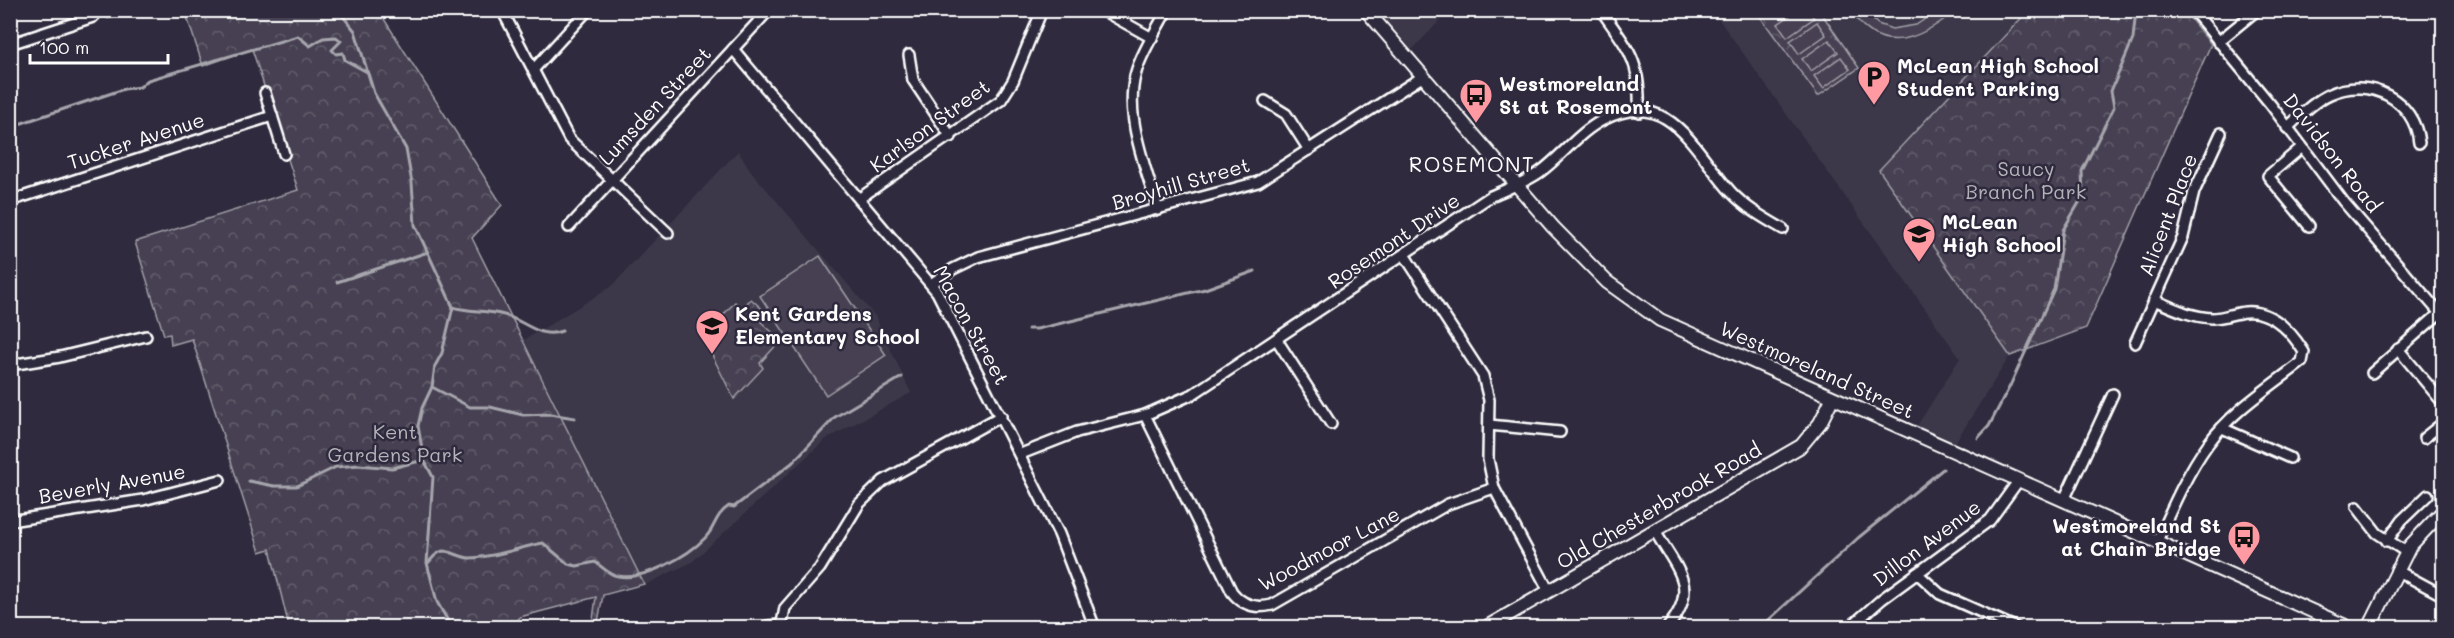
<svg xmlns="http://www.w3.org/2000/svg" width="2454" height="638" font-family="Mali,sans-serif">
<defs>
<pattern id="park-crowns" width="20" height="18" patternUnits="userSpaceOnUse" patternTransform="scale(1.5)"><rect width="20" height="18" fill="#464152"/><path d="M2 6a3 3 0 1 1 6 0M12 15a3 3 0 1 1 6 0" fill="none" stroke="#625e6c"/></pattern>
</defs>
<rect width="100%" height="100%" fill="#2f2a3d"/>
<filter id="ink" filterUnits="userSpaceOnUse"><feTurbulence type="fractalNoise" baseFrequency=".0167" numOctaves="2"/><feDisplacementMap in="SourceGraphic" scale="12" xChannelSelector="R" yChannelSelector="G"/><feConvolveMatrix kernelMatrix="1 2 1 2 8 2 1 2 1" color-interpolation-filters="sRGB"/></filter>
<g filter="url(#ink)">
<g fill="#3c3749">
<polygon points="1378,11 1449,11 1412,50"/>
<polygon points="1713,11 2028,11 1879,170 2010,356 1951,449 1913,432 1960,358"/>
<polygon points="738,151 751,171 875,316 911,393 825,440 692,562 645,585 524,340 611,287"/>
</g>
<g fill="url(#park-crowns)" stroke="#a2a0a8" stroke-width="1.5">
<polygon points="185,11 379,11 502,205 472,238 644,584 603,595 597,627 592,627 596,597 520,617 513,627 289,627 270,549 260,552 192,339 171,345 170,334 164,335 135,242 298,190 252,49 203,66"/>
<polygon points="1756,11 1820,11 1859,68 1818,96"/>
<polygon points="2028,11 2184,11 2211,44 2086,328 2010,356 1879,170"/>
<polygon points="751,299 768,314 761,322 781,340 760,363 763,368 734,399 703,337 735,302 742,308"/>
</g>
<g fill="#464152" stroke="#a2a0a8" stroke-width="1.5">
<polygon points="1798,10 1808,11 1814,18 1787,37 1778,24"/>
<path d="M 1851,11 L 1863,11 L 1878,24 L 1892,29 L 1916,25 L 1937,11 L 1955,11 C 1921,39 1881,58 1851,11 Z"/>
<polygon points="1817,22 1826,35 1799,54 1790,41"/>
<polygon points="1829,40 1838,52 1811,71 1802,59"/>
<polygon points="1841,57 1850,69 1823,88 1814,76"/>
<polygon points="820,256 886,355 826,395 760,296"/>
</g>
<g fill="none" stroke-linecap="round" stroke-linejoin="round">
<g stroke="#a7a6ad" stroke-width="3">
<polyline points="338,10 355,31 374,93 406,149 412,183 415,225 453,307 442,353 435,366 432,387 422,408 418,426 424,460 433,477 427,563 437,602 448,621 447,628"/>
<polyline points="10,127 124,89 140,87 148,80 298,36 310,46 323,38 336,37 341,41 332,50 336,54 343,53 345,60 367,72"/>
<polyline points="337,282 428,252"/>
<path d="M 453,307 C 469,312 486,310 504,315 C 524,320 540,340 562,331"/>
<polyline points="1028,329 1037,329 1205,289 1255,271"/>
<polyline points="432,387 470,407 490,407 523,415 550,414 575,418"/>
<polyline points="1978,438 1989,426 2010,386 2054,289 2063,230 2083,196 2082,171 2114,107 2111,91 2133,39 2136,10"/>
<polyline points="249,481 274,486 297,486 336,467 359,465 392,468 424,460"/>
<path d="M 428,563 C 432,559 436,552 443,551 C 452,551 461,558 470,558 C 496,557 517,548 543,543 L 568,564 L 577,566 L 595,562 C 603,567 609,575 618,576 C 643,581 688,556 705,538 C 716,527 714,516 729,506 L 734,507 L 792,463 L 835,417 L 902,377"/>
<polyline points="1760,628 1858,538 1943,469"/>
</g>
<g stroke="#fff" stroke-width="14">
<g id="street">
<polyline points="106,10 109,12"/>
<polyline points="502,10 569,139 668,233"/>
<polyline points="1102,10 1152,38"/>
<path d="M 1601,10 C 1629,50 1641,61 1639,112"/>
<polyline points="2193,10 2271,105 2343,201 2444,318"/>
<polyline points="2218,42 2257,10"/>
<polyline points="10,44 93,17 99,10"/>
<polyline points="733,49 937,292 1059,534 1095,628"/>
<polyline points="909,55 913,80 951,137"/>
<polyline points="534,69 588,10"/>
<polyline points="265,93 284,154"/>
<polyline points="1265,101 1286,114 1309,150"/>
<path d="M 2287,128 C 2300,116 2314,101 2330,94 C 2370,76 2415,100 2419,143"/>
<polyline points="2302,147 2268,176 2309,226"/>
<polyline points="860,198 1001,100 1013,81 1042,10"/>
<polyline points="10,201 272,116"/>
<path d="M 1158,210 C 1146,167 1122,113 1137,69 C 1144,48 1157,29 1167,10"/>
<polyline points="569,227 769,10"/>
<polyline points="1405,256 1483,376 1489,400 1488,459 1494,488 1549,591"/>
<polyline points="931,284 953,269 978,257 1258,182 1422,77"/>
<path d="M 2154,300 C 2173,308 2191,317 2212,318 C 2223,318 2234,313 2245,312 C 2272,310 2291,331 2304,352 L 2302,362 C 2270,387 2232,411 2208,444 C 2187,473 2172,508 2157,541"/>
<polyline points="1277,340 1331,424"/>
<polyline points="2135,343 2183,237 2194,192 2221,133"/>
<polyline points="2398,349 2444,404"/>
<polyline points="10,365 60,357 146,336"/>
<polyline points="2372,373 2440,313"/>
<path d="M 1145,415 L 1232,592 C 1242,605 1255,609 1272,605 L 1448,504 L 1494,488"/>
<polyline points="1489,425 1560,432"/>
<polyline points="2222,428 2290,458"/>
<polyline points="2424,438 2444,422"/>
<path d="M 1021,454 L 1077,432 L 1145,415 L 1193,394 L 1491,196 C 1507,189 1526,182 1540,172 C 1562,156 1579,132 1603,120 C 1670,85 1696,154 1731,192 C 1746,208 1764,218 1783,229"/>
<polyline points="2064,500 2113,394"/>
<polyline points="2357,507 2377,533 2406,552"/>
<polyline points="10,521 143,500 220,480"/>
<path d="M 1655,531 C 1677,570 1701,588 1667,628"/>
<polyline points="2387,541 2402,520 2428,495"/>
<polyline points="2396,570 2444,596"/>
<polyline points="1917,573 1940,594 2017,628"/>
<polyline points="768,626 780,625"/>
<polyline points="781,628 785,608 820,568 859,504 883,481 1001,416"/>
<polyline points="947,628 948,627"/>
<polyline points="1849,628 1882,599 1990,520 2019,480"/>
</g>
</g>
<g stroke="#fff" stroke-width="16">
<g id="secondary">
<polyline points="1366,10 1553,227 1607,282 1660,320 2350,628"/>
<polyline points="1485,628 1801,446 1820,423 1832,399"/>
<polyline points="2369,628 2410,546 2444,510"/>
</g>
</g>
<use href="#street" stroke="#2f2a3d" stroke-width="9"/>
<use href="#secondary" stroke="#2f2a3d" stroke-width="12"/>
</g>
</g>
<defs>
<g id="parking-pin" transform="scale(1.725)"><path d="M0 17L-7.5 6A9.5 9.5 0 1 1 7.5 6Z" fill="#ff9aa2" stroke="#2f2a3d"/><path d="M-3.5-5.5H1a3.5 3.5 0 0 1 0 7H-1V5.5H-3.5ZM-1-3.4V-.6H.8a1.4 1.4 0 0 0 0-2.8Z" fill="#111"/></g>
<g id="bus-pin" transform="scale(1.725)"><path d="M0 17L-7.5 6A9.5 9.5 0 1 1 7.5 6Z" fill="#ff9aa2" stroke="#2f2a3d"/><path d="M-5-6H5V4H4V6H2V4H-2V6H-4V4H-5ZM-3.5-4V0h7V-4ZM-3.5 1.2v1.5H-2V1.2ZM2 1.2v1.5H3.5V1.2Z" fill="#111"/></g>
<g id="school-pin" transform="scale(1.725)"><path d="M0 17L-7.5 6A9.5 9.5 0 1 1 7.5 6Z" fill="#ff9aa2" stroke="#2f2a3d"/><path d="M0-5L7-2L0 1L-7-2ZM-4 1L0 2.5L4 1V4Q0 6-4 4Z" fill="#111"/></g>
</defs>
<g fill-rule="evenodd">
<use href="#parking-pin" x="1874" y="77"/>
<use href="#bus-pin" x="1476" y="95"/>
<use href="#school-pin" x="1919" y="234"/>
<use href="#school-pin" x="712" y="326"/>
<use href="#bus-pin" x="2244" y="537"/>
</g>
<g text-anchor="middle" stroke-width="5" stroke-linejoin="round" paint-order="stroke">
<g font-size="20" font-weight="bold" fill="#fff" stroke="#2f2a3d" text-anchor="start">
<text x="1897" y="73">McLean High School<tspan x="1897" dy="23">Student Parking</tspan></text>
<text x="1499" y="91">Westmoreland<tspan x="1499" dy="23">St at Rosemont</tspan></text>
<text x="1942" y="229">McLean<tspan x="1942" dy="23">High School</tspan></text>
<text x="735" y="321">Kent Gardens<tspan x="735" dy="23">Elementary School</tspan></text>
<text x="2221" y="533" text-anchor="end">Westmoreland St<tspan x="2221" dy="23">at Chain Bridge</tspan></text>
</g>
<g font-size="20" fill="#fff" stroke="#2f2a3d">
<text transform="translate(655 106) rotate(-47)" y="7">Lumsden Street</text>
<text transform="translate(930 126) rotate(-36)" y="7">Karlson Street</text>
<text transform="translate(136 141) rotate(-18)" y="7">Tucker Avenue</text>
<text transform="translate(2332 153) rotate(52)" y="7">Davidson Road</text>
<text transform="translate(1181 184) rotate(-16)" y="7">Broyhill Street</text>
<text transform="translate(2168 215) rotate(-69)" y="7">Alicent Place</text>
<text transform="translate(1394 241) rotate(-34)" y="7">Rosemont Drive</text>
<text transform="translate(971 325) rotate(61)" y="7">Macon Street</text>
<text transform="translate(1817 370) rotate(24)" y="7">Westmoreland Street</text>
<text transform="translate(112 484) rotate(-10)" y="7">Beverly Avenue</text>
<text transform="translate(1659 506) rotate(-30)" y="7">Old Chesterbrook Road</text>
<text transform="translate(1927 543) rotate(-37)" y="7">Dillon Avenue</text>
<text transform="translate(1329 549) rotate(-28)" y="7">Woodmoor Lane</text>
</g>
<g font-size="20" fill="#b5b3ba" stroke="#2f2a3d">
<text x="2026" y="176">Saucy<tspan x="2026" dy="23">Branch Park</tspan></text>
<text x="395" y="439">Kent<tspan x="395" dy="23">Gardens Park</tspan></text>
</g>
<g font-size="21" letter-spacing="1.5" fill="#fff" stroke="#2f2a3d">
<text x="1472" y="172">ROSEMONT</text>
</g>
</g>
<rect width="2454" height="638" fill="none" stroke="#2f2a3d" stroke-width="36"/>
<rect x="18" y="18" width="2418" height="602" fill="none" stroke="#fff" stroke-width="2" filter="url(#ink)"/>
<path d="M30 54v9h138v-9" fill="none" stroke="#ffffff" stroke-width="3"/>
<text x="39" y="54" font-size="18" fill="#ffffff" stroke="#2f2a3d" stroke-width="4.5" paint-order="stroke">100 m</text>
</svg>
